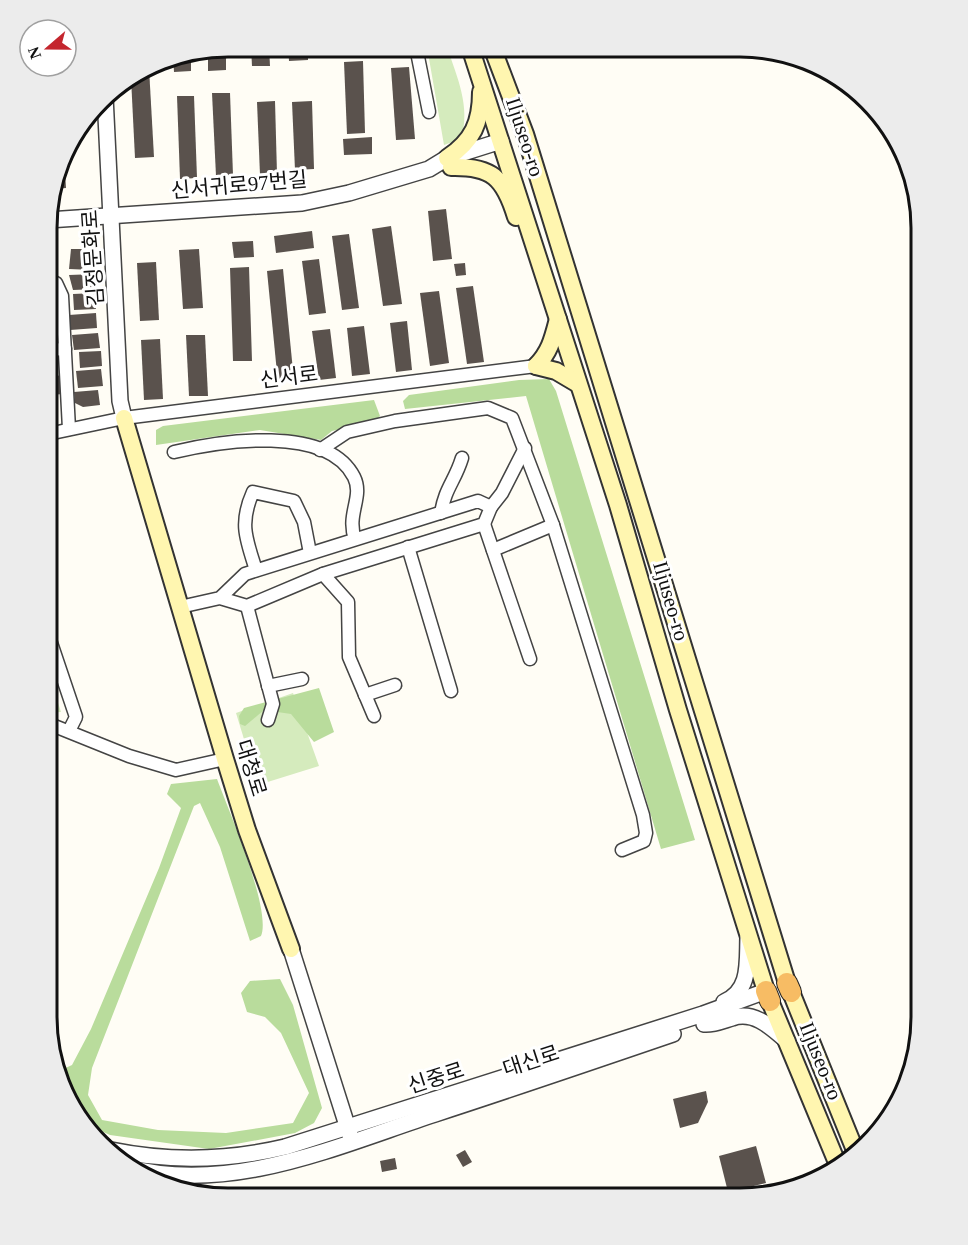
<svg xmlns="http://www.w3.org/2000/svg" width="968" height="1245" font-family="'Times New Roman','Noto Sans KR',serif">
<rect width="100%" height="100%" fill="#fffdf5"/>
<g fill="#d5ebbd">
<path d="M 427,47 L 447,47 C 457,77 471,107 461,139 L 444,145 Z"/>
<polygon points="47,669 61,712 47,713"/>
<polygon points="293,693 319,766 258,785 236,713"/>
</g>
<g fill="#b9dc9c">
<polygon points="549,379 556,391 695,840 661,849 526,396 405,409 403,401 409,395 519,380"/>
<polygon points="374,400 380,416 375,421 332,431 321,440 260,430 156,445 156,430 163,426"/>
<polygon points="319,688 334,732 314,742 291,714 264,710 245,726 240,724 239,716 244,708"/>
<path d="M 217,779 C 228,809 272,910 261,936 L 250,941 L 220,847 L 200,803 L 194,806 L 92,1068 L 88,1095 L 102,1120 L 158,1130 L 226,1133 L 293,1123 L 309,1093 L 281,1033 L 265,1017 L 247,1012 L 241,993 L 250,981 L 280,979 L 293,1005 L 322,1108 L 314,1123 L 295,1133 L 209,1149 L 110,1135 L 90,1126 L 65,1098 L 59,1071 L 72,1065 L 91,1029 L 159,868 L 181,808 L 167,794 L 171,784 Z"/>
</g>
<g fill="#5a524d">
<polygon points="226,47 226,70 208,71 208,50"/>
<polygon points="251,47 269,47 270,66 252,66"/>
<polygon points="288,47 308,47 308,60 289,61"/>
<polygon points="334,47 351,47 351,52 334,53"/>
<rect x="377" y="47" width="18" height="9"/>
<polygon points="191,53 191,71 174,72 173,56"/>
<polygon points="363,61 365,133 347,134 344,62"/>
<polygon points="409,67 415,139 396,140 391,68"/>
<polygon points="149,68 154,157 135,158 131,78"/>
<polygon points="212,93 230,93 233,175 216,176"/>
<polygon points="177,96 194,96 197,178 180,179"/>
<polygon points="275,101 277,174 260,175 257,102"/>
<polygon points="312,101 314,169 295,170 292,102"/>
<polygon points="372,137 372,154 344,155 343,139"/>
<polygon points="64,156 66,188 53,189"/>
<polygon points="446,209 452,259 433,261 428,211"/>
<polygon points="391,226 402,304 383,306 372,229"/>
<polygon points="312,231 314,248 276,253 274,236"/>
<polygon points="349,234 359,308 342,310 332,236"/>
<polygon points="253,241 254,257 234,258 232,242"/>
<polygon points="71,249 84,249 92,255 92,270 69,269"/>
<polygon points="199,249 203,308 183,309 179,250"/>
<polygon points="319,259 326,313 309,315 302,261"/>
<polygon points="156,262 159,320 140,321 137,263"/>
<polygon points="465,263 466,275 456,276 454,264"/>
<polygon points="249,267 252,361 233,361 230,268"/>
<polygon points="283,269 294,381 278,383 267,271"/>
<polygon points="96,274 97,289 73,290 69,275"/>
<polygon points="48,284 57,290 59,314 48,315"/>
<polygon points="473,286 484,362 467,364 456,288"/>
<polygon points="439,291 449,363 430,366 420,293"/>
<polygon points="96,293 96,309 74,310 73,294"/>
<polygon points="96,313 97,328 70,330 69,315"/>
<polygon points="48,317 53,317 55,341 48,341"/>
<polygon points="407,321 412,370 396,372 390,323"/>
<polygon points="364,326 370,374 352,376 347,328"/>
<polygon points="330,329 336,378 319,380 312,331"/>
<polygon points="98,333 100,348 74,350 72,335"/>
<polygon points="186,335 205,335 208,396 189,396"/>
<polygon points="160,339 163,399 144,400 141,340"/>
<polygon points="101,351 102,366 80,368 79,352"/>
<polygon points="56,358 57,373 50,374 49,359"/>
<polygon points="101,369 103,386 78,388 76,371"/>
<polygon points="63,375 64,394 48,395 48,377"/>
<polygon points="98,390 100,405 83,407 75,403 74,392"/>
<polygon points="706,1091 708,1102 698,1123 680,1128 673,1099"/>
<polygon points="756,1146 766,1183 728,1192 719,1156"/>
<polygon points="465,1150 472,1162 463,1167 456,1155"/>
<polygon points="395,1158 397,1169 382,1172 380,1161"/>
</g>
<g fill="none" stroke-linecap="round" stroke-linejoin="round">
<g stroke="#444" stroke-width="15">
<g id="minor">
<polyline points="416,47 429,112"/>
<polyline points="48,280 56,283 62,296 69,429"/>
<polyline points="48,350 65,349"/>
<polyline points="48,434 124,418 536,366"/>
<polyline points="320,450 347,432 395,421 488,408 512,418 553,525 643,815 646,833 644,841 622,850"/>
<path d="M 174,452 C 220,441 327,424 354,477 C 364,497 346,514 355,539"/>
<polyline points="491,507 502,493 525,448"/>
<path d="M 441,513 C 445,488 455,481 462,458"/>
<polyline points="484,524 530,659"/>
<polyline points="408,547 451,691"/>
<polyline points="493,550 553,525"/>
<path d="M 256,570 C 246,539 239,523 253,492 L 294,501 L 304,522 L 310,553"/>
<polyline points="323,574 348,602 349,657 374,716"/>
<polyline points="247,606 273,704 268,720"/>
<polyline points="180,607 220,598 247,606 323,574 484,524 491,507 478,501 245,574 220,598"/>
<polyline points="47,631 76,717 69,731"/>
<polyline points="268,686 302,679"/>
<polyline points="365,695 395,685"/>
<polyline points="47,723 129,756 176,770 225,759"/>
</g>
</g>
<g stroke="#444" stroke-width="18">
<g id="tertiary">
<polyline points="105,96 120,401 124,418"/>
<polyline points="48,220 302,203 349,193 429,169 447,158 501,141"/>
<polyline points="291,949 351,1138"/>
<path d="M 724,1002 C 751,991 747,962 748,937"/>
<path d="M 704,1024 C 713,1025 722,1021 732,1018 C 754,1010 772,1028 787,1041"/>
<path d="M 111,1150 C 170,1162 226,1161 285,1147 L 703,1014 L 766,991"/>
<path d="M 126,1167 C 231,1195 337,1146 435,1114 C 515,1088 594,1061 673,1034"/>
</g>
</g>
<g stroke="#333" stroke-width="20">
<g id="secondary">
<polyline points="470,47 618,505 678,710 766,991"/>
<polyline points="492,47 525,134 787,983"/>
<path d="M 447,158 C 473,141 481,122 481,92"/>
<path d="M 451,167 C 491,166 504,177 516,217"/>
<path d="M 536,366 C 550,352 553,338 558,319"/>
<polyline points="536,366 556,371 578,384"/>
<polyline points="124,418 225,759 247,830 291,949"/>
<polyline points="791,992 855,1150"/>
<polyline points="770,1001 838,1165"/>
</g>
</g>
<g stroke="#222" stroke-width="22">
<g id="trunk">
<polyline points="787,983 791,992"/>
<polyline points="766,991 770,1001"/>
</g>
</g>
<use href="#minor" stroke="#fff" stroke-width="12"/>
<use href="#tertiary" stroke="#fff" stroke-width="15"/>
<use href="#secondary" stroke="#fff6b0" stroke-width="16"/>
<use href="#trunk" stroke="#f7bc64" stroke-width="20"/>
</g>
<g text-anchor="middle" stroke-width="6" stroke-linejoin="round" paint-order="stroke">
<g font-size="21" fill="#111" stroke="#fff">
<text transform="translate(525 137) rotate(72)" y="7">Iljuseo-ro</text>
<text transform="translate(239 185) rotate(-5)" y="7">신서귀로97번길</text>
<text transform="translate(93 258) rotate(-94)" y="7">김정문화로</text>
<text transform="translate(289 377) rotate(-7)" y="7">신서로</text>
<text transform="translate(671 601) rotate(74)" y="7">Iljuseo-ro</text>
<text transform="translate(251 768) rotate(73)" y="7">대청로</text>
<text transform="translate(531 1061) rotate(-18)" y="7">대신로</text>
<text transform="translate(821 1061) rotate(68)" y="7">Iljuseo-ro</text>
<text transform="translate(436 1078) rotate(-18)" y="7">신중로</text>
</g>
</g>
<path d="M0 0H968V1245H0ZM228 57H740A171 171 0 0 1 911 228V1017A171 171 0 0 1 740 1188H228A171 171 0 0 1 57 1017V228A171 171 0 0 1 228 57Z" fill="#ececec" fill-rule="evenodd"/>
<path fill="none" stroke="#111" stroke-width="3" d="M228 57H740A171 171 0 0 1 911 228V1017A171 171 0 0 1 740 1188H228A171 171 0 0 1 57 1017V228A171 171 0 0 1 228 57Z"/>
<g transform="translate(48 48) rotate(250)"><circle r="28" fill="#ffffff" stroke="#a0a0a0" stroke-width="1.5"/>
<path d="M0-4.5L10 22L0 15L-10 22Z" fill="#c4262e"/>
<text y="-9" font-size="16" font-weight="bold" text-anchor="middle" fill="#111111">N</text>
</g>
</svg>
